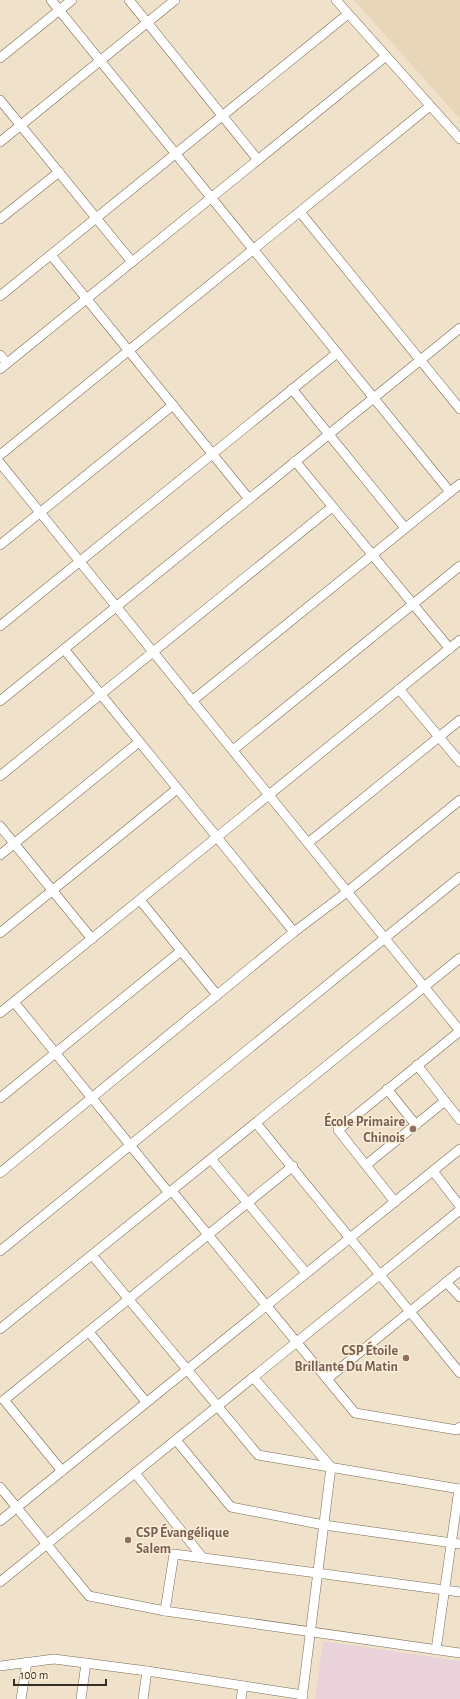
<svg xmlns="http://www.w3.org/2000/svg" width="460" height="1699" font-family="'Alegreya Sans',sans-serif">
<rect width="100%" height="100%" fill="#f0e1ca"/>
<polygon fill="#e8d6b8" points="354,0 460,0 460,119"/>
<polygon fill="#ead2db" points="323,1641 460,1661 460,1699 315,1699"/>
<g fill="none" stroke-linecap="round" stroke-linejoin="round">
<g stroke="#786b56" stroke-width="10">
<g id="minor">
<polyline points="51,0 450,492"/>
<polyline points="129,0 258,160"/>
<polyline points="336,0 460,139"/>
<polyline points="0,58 72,0"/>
<polyline points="0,100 132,262"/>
<polyline points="0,142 175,0"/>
<polyline points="300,212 460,409"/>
<polyline points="0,219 59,172"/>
<polyline points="51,255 249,499"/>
<polyline points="0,296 348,14"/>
<polyline points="0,355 7,363"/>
<polyline points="0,369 386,56"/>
<polyline points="292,389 405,528"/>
<polyline points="0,455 430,106"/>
<polyline points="295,461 450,649"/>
<polyline points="0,463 460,1031"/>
<polyline points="0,545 173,405"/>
<polyline points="0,626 337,353"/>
<polyline points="64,649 294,932"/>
<polyline points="399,689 460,762"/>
<polyline points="0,701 460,328"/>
<polyline points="192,701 460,484"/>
<polyline points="233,750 460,566"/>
<polyline points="0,776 332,507"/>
<polyline points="0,826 92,939"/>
<polyline points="308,843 460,720"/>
<polyline points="0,855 139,742"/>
<polyline points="140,900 217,995"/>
<polyline points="0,933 177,789"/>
<polyline points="14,1002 169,1193"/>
<polyline points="0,1013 460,640"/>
<polyline points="417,1065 460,1120"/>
<polyline points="387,1089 416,1125"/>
<polyline points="0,1098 181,951"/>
<polyline points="256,1123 460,1373"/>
<polyline points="211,1159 306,1273"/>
<polyline points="366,1165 445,1101"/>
<polyline points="433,1171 460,1206"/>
<polyline points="0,1173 294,932 347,892 460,800"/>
<polyline points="172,1191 355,1413 457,1430 460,1427"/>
<polyline points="395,1202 338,1130 460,1031"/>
<polyline points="0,1251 460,877"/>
<polyline points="92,1255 258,1455 460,1489"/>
<polyline points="446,1282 460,1297"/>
<polyline points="0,1329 460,958"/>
<polyline points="89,1332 146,1402"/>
<polyline points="253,1377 331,1467 302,1699"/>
<polyline points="327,1379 460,1271"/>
<polyline points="176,1440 231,1507 324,1525 460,1544"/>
<polyline points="62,1471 4,1400 293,1166"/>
<polyline points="135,1473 203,1558"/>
<polyline points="0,1487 89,1596 165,1611 460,1653"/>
<polyline points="0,1521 460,1149"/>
<polyline points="0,1582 460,1210"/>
<polyline points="165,1611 174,1554 460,1592"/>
<polyline points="436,1650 459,1489"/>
<polyline points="0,1666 54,1659 147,1671 303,1695"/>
<polyline points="21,1699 27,1662"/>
<polyline points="81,1699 86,1663"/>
<polyline points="143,1699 147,1671"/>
<polyline points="241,1699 243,1686"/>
</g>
</g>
<use href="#minor" stroke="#fff" stroke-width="9"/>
</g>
<g fill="#8d6e63" stroke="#fdeed7" stroke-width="1.5">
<circle cx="413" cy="1129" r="4"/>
<circle cx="406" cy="1358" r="4"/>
<circle cx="128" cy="1540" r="4"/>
</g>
<g text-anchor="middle" stroke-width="3" stroke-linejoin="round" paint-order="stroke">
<g font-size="14" font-weight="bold" fill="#785e54" stroke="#fdeed7" text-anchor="end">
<text x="405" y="1126">École Primaire<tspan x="405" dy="16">Chinois</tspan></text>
<text x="398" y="1355">CSP Étoile<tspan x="398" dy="16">Brillante Du Matin</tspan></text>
<text x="136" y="1537" text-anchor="start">CSP Évangélique<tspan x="136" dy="16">Salem</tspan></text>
</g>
</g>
<path d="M14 1679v6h92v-6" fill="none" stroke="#342f26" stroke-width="2"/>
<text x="20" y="1679" font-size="12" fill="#342f26" stroke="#fdeed7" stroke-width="3" paint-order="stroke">100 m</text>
</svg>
